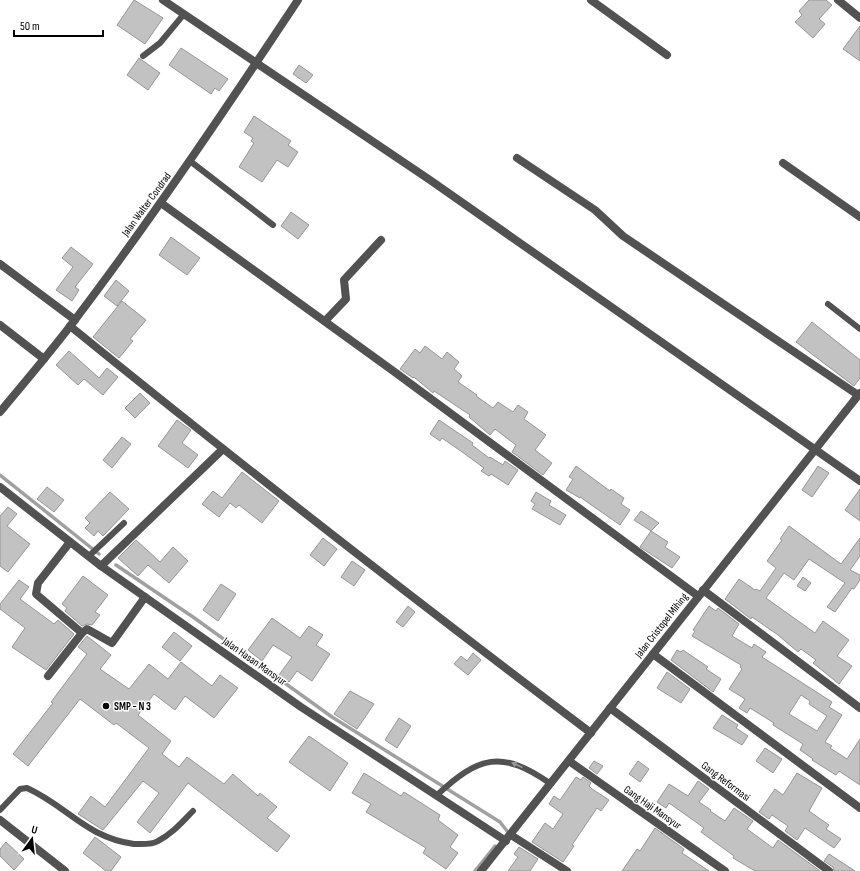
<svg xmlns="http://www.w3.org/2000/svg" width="860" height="871" font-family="'Sofia Sans Condensed',sans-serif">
<rect width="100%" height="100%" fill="#fff"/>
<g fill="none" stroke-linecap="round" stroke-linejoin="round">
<g stroke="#a0a0a0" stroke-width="3.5">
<polyline points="0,475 99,554"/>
<polyline points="116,565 193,617 332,717 500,822 507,831"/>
<polyline points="475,871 495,846"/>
</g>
</g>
<g fill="#c2c2c2" stroke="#969696" fill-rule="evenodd">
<polygon points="134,0 163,18 145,44 117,25"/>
<polygon points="809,0 826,0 832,5 819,19 825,24 813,38 795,22 802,15 799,11"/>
<polygon points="860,26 860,61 843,49"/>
<polygon points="181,48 228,79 219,91 215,88 211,94 169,65"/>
<polygon points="139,58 160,73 148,90 127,75"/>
<polygon points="299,65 313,75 306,83 293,74"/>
<polygon points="254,116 291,141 288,145 298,152 288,167 277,160 262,182 239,167 254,143 251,141 253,138 244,132"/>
<polygon points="291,212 309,225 298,239 281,226"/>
<polygon points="171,237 200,258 187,275 159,255"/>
<polygon points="71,247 93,264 75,287 79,290 72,301 56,290 73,267 62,258"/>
<polygon points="116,280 129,291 117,306 104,296"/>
<polygon points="122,301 146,320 130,339 133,341 119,358 93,337"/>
<polygon points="812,322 860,360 860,378 854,386 796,342"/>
<polygon points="425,346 442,359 447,352 459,362 454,369 462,376 458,382 477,395 476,396 493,408 498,402 513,412 518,405 528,412 524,419 546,435 535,450 552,463 543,475 512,452 516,445 495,429 490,435 469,417 470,415 434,391 433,393 414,377 413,378 400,369 415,349 420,353"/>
<polygon points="69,351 99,378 107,368 118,377 103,395 84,379 78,385 56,365"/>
<polygon points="140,393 150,403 135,418 125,408"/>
<polygon points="177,420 191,430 182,443 198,455 188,468 158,446"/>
<polygon points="439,420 473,443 472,445 489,458 490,457 503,465 505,461 518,470 508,485 491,474 489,476 481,471 484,468 465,454 442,438 440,441 430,434"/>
<polygon points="122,437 131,444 112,468 103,460"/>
<polygon points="576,466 610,491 611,489 624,498 621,504 630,510 620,525 580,497 580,498 566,490 573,479 569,477"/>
<polygon points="818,466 829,473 812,497 802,490"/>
<polygon points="242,472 279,501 262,523 239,505 236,508 230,503 219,517 202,504 213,491 222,498"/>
<polygon points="47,487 64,500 54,512 37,499"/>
<polygon points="860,489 860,521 845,510"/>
<polygon points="110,492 129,509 103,536 98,531 94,536 85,528 90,523 85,518"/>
<polygon points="536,492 551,501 549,505 566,515 560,525 532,509 535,504 531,501"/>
<polygon points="8,507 17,514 7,526 30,544 8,572 0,566 0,516"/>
<polygon points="641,511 659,523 651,531 634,520"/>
<polygon points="789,526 841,564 860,538 860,556 850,570 860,575 860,580 854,589 852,588 835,612 827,607 845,583 809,559 794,580 784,573 766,598 815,633 823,621 849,640 837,656 852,666 839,684 813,663 816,660 801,649 798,652 778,635 752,617 751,619 725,599 739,579 755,590 756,589 760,591 776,568 767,561 782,540 780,539"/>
<polygon points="651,531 668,542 665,547 680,557 672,568 640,547"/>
<polygon points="323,538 337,549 324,566 310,555"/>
<polygon points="136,540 160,562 173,547 188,561 169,583 148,565 138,576 118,558"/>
<polygon points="352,561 365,570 354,586 341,577"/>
<polygon points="83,576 108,595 95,612 100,615 92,625 87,624 82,626 65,611 67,608 62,604"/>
<polygon points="803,577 811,583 805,591 797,586"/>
<polygon points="19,580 29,587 20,599 54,624 58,620 74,634 46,670 12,647 25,628 0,609 0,604"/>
<polygon points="221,584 236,594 218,621 203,610"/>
<polygon points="408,606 415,612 403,627 396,622"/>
<path d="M 709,606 L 716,611 L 718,608 L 739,624 L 732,636 L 752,648 L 754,644 L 766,652 L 762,657 L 832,702 L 829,707 L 842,715 L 825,742 L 832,746 L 830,748 L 847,759 L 860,739 L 860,785 L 839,771 L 836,775 L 812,760 L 813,759 L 800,750 L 803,744 L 773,725 L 774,723 L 750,708 L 747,713 L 739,708 L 745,699 L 729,689 L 742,669 L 740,667 L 741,665 L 692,636 L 695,631 L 693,630 ZM 801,695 L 810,701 L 809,704 L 827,716 L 817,731 L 789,714 Z"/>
<polygon points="272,618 300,638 309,626 323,635 316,645 330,654 312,681 297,671 289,682 279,675 292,657 273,645 262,661 248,650"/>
<polygon points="174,632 192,646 180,661 162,647"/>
<polygon points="87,636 111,655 100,669 129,689 149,664 168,679 181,662 212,686 220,675 238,688 214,718 185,696 175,710 154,694 138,715 171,741 162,754 179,767 187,757 224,784 233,774 258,796 260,793 277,807 267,818 290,836 277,852 188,783 150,833 137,822 159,793 143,781 103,830 78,814 91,796 105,807 149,748 116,723 114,725 80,699 28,766 13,754 53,703 51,702 87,654 78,647"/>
<polygon points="677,650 681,652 683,650 708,667 706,669 721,679 713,692 671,660"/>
<polygon points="473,653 481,660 468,675 454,664 461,656 467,661"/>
<polygon points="667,672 690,689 681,703 657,688"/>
<polygon points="350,691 374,704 357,729 334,714"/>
<polygon points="722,715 738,725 736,728 748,736 742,745 713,728"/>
<polygon points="399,718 411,726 397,748 385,740"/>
<polygon points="309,736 348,763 330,791 289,762"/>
<polygon points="765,748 782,759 773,773 756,761"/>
<polygon points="594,761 603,766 597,774 589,768"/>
<polygon points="638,761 649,769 640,782 629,774"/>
<polygon points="364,773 401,796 404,792 418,801 440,815 438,820 458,835 450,847 458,853 446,869 423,853 426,848 366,812 371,804 352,793"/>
<polygon points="797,773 822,788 809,811 829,825 826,829 841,839 834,848 805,828 797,840 785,831 788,826 772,815 769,819 759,812 775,789 783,795"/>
<polygon points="576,777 581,780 583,777 591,783 589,786 592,789 609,800 601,811 597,808 572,845 574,846 563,862 532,842 545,823 553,829 563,814 549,804 554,796 560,800"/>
<polygon points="698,781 709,789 699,802 711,810 710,811 725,821 734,808 753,821 747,829 773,848 778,840 820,871 755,871 733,858 734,856 701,832 704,828 693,820 669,803 666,808 657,802 669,784 688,796"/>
<polygon points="655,828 684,849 682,853 709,871 622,871 637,849 640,851"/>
<polygon points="95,837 121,857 111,871 106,871 83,853"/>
<polygon points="6,842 24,859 14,870 0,856 0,849"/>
<polygon points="519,847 538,859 530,871 508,871 518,857 514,854"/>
<polygon points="829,854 855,871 834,871 833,867 824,861"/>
</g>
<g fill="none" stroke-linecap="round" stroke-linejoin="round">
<g stroke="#525252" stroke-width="6">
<polyline points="143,56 160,43 184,14"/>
<polyline points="190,161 273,225"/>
<polyline points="828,304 860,329"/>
<polyline points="89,556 124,523"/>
<path d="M 436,796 C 479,756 501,749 551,784"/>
<path d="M 0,810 L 20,789 L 27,788 C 67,806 87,838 134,844 C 142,844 152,845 158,841 C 172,834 182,822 193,811"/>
</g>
<g stroke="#525252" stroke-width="8">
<polyline points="163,0 430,180 860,481"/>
<polyline points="591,0 667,55"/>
<polyline points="838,0 860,18"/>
<polyline points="517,158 595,210 623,236 858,395"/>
<polyline points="783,163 860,217"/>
<polyline points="161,203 396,373 698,596"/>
<polyline points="0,264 75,320"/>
<polyline points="325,321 346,299 344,280 381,240"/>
<polyline points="0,325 44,359"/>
<path d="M 70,326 C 241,465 415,600 591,733"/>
<path d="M 0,412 C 24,383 48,355 71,325 C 151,220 225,110 298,0"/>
<polyline points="101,566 223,449"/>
<polyline points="703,590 860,708"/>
<polyline points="82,633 87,629 112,643 145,597"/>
<polyline points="653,654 860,808"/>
<polyline points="48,676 82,633 36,594 38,583 70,542"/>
<polyline points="610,708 829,871"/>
<polyline points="569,761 725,871"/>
<polyline points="0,820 65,871"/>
<polyline points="511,835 567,871"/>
</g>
<g stroke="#525252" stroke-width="8">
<polyline points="0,487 101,566 301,707 506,841"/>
<polyline points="481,871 860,393"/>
</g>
</g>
<defs><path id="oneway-solid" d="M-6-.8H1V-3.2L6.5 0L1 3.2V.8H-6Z"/></defs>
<use fill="#979797" href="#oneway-solid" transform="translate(517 765) rotate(-156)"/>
<circle fill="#000" stroke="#fff" stroke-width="1.5" cx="106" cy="706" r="4"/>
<g text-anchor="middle" stroke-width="3" stroke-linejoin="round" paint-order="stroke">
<g font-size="11" fill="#000" stroke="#fff">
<text transform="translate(146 204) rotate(-54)" y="4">Jalan Walter Condrad</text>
<text transform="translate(661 625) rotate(-52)" y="4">Jalan Cristopel Mihing</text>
<text transform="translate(255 661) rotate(35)" y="4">Jalan Hasan Mansyur</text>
<text transform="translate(726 781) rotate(37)" y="4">Gang Reformasi</text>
<text transform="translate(653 807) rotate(35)" y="4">Gang Haji Mansyur</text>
</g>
<g font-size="11" font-weight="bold" fill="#000" stroke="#fff" text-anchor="start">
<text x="114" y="710">SMP - N 3</text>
</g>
</g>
<g transform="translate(32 839) rotate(15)" stroke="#ffffff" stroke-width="3" paint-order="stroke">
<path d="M0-3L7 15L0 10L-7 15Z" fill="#000000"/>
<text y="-6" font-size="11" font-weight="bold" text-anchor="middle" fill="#000000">U</text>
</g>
<path d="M14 30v6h89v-6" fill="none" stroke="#000000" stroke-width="2"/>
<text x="20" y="30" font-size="12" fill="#000000" stroke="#ffffff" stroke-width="3" paint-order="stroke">50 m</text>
</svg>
